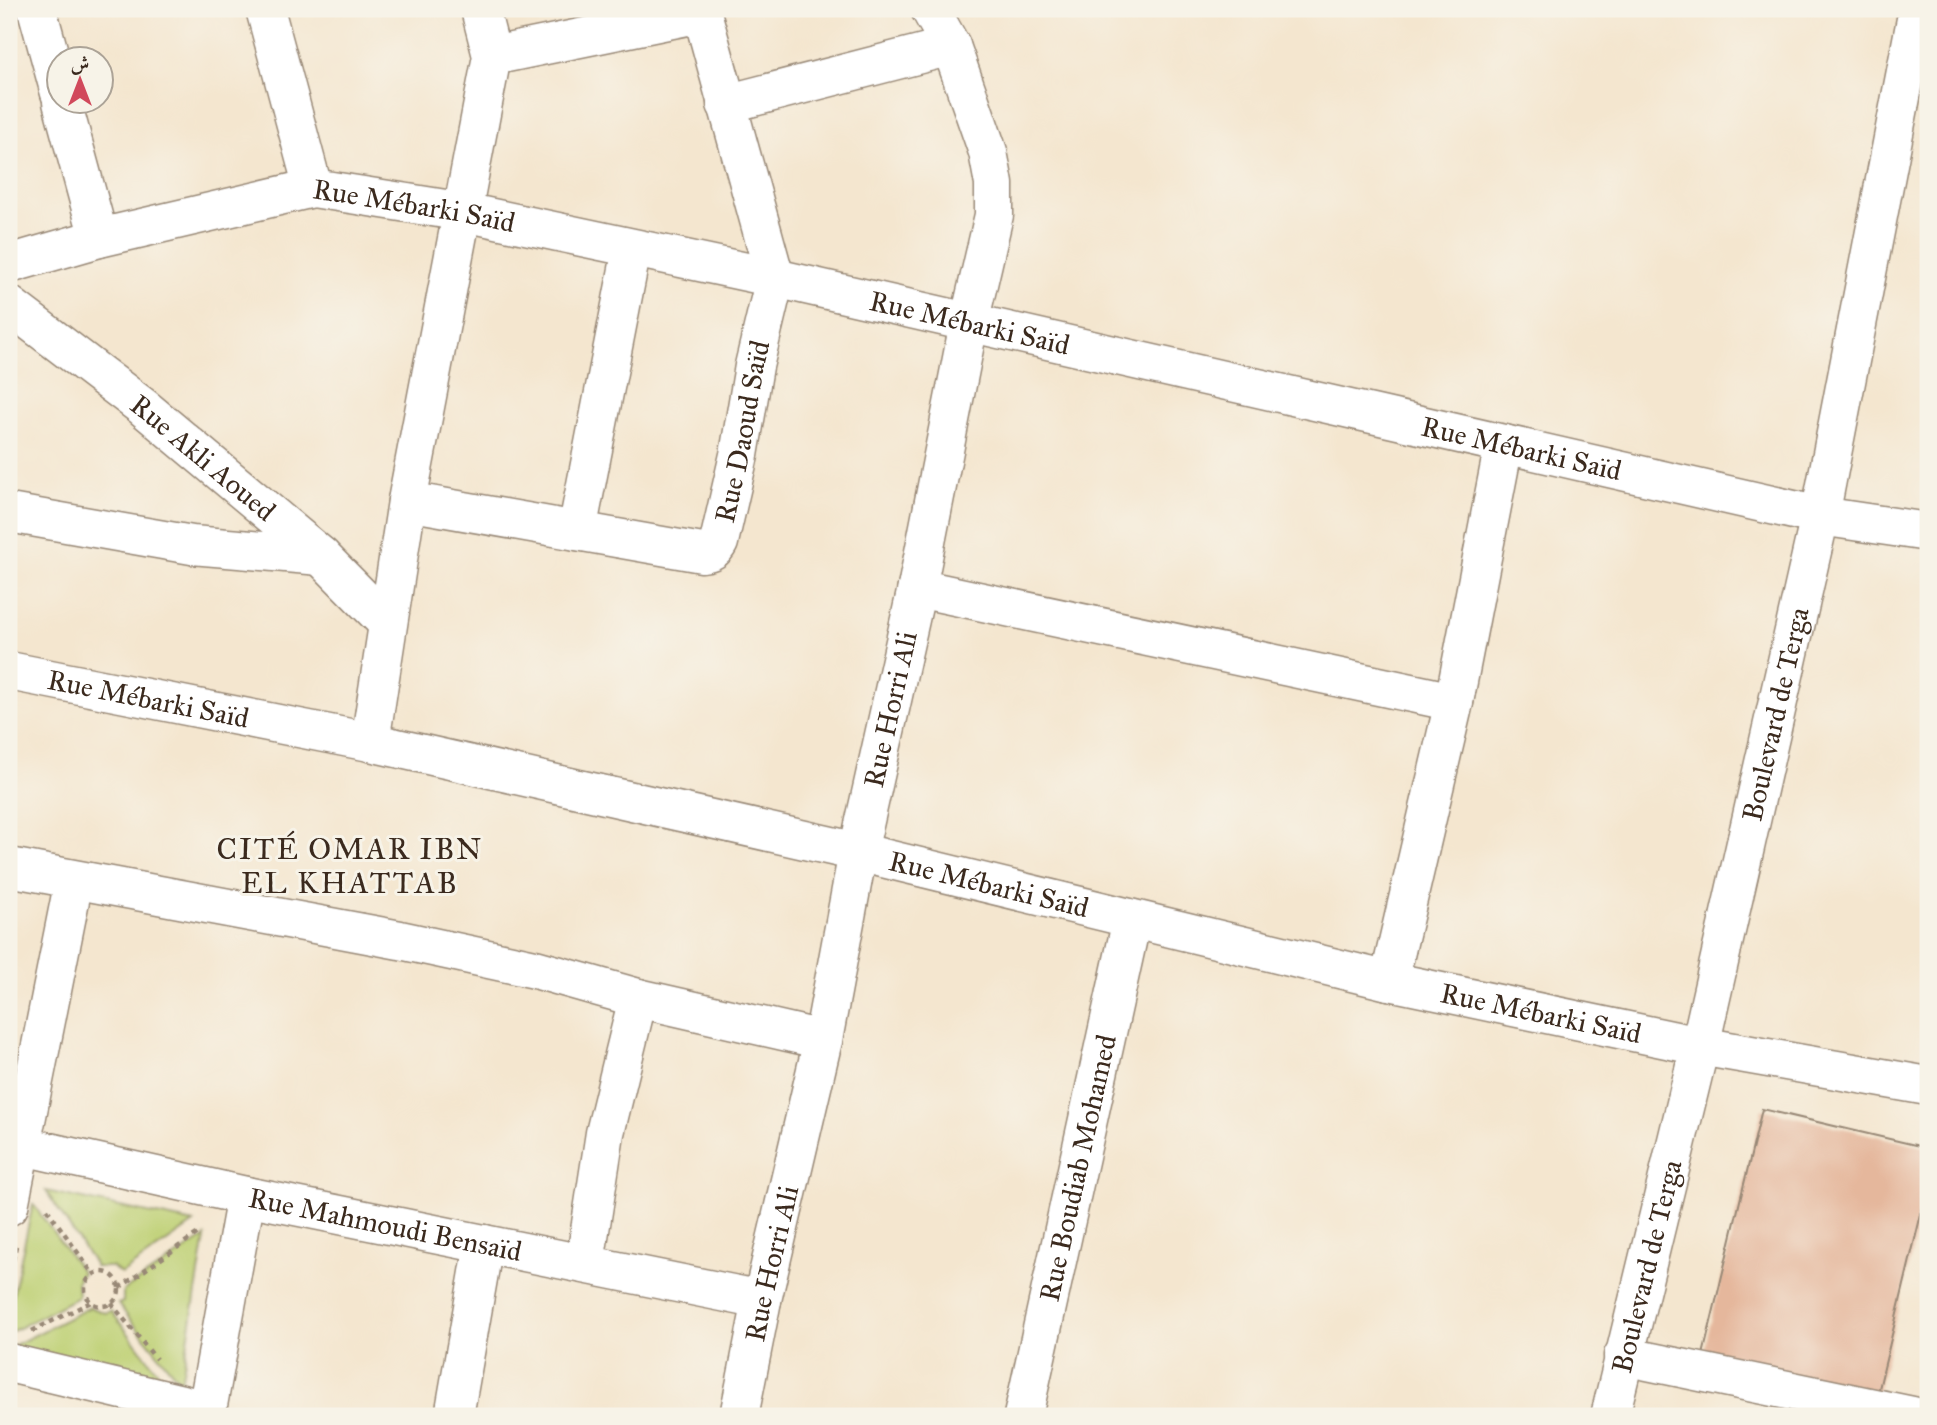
<svg xmlns="http://www.w3.org/2000/svg" width="1937" height="1425" font-family="'IM FELL Great Primer',Amiri,serif">
<rect width="100%" height="100%" fill="#f7f3e8"/>
<filter id="ink" filterUnits="userSpaceOnUse"><feTurbulence type="fractalNoise" baseFrequency=".0143" numOctaves="2"/><feDisplacementMap in="SourceGraphic" scale="14" xChannelSelector="R" yChannelSelector="G"/><feConvolveMatrix kernelMatrix="1 2 1 2 8 2 1 2 1" color-interpolation-filters="sRGB"/></filter>
<filter id="wash" filterUnits="userSpaceOnUse"><feTurbulence type="fractalNoise" baseFrequency=".00686" numOctaves="4" result="noise"/><feDisplacementMap in="SourceGraphic" scale="28" xChannelSelector="R" yChannelSelector="G"/><feGaussianBlur stdDeviation="1.57" result="paint"/><feColorMatrix in="noise" values="0 0 0 0 0 0 0 0 0 0 0 0 0 0 0 0 0 1.4 0 .05"/><feComposite in="paint" operator="in"/></filter>
<g filter="url(#wash)">
<rect width="100%" height="100%" fill="#f4e6cf"/>
<g fill="#bed073" stroke="#7c7d48" stroke-width="2">
<polygon points="46,1191 194,1223 121,1274 112,1267 96,1267"/>
<polygon points="33,1204 82,1272 77,1281 78,1297 9,1333 9,1314"/>
<polygon points="205,1237 181,1383 118,1304 123,1302 123,1291"/>
<polygon points="90,1307 105,1313 111,1311 167,1384 11,1347"/>
</g>
<g id="blocks">
<polygon fill="#e5b79c" points="1762,1109 1928,1148 1928,1185 1877,1397 1703,1355"/>
</g>
</g>
<g filter="url(#ink)">
<use href="#blocks" fill-opacity="0" stroke="#988876" stroke-width="2"/>
<g fill="none" stroke-linecap="round" stroke-linejoin="round">
<g stroke="#988876" stroke-width="41">
<g id="minor">
<polyline points="37,9 60,93"/>
<polyline points="265,9 313,188"/>
<polyline points="492,56 702,13"/>
<polyline points="62,102 99,238"/>
<polyline points="726,104 951,46"/>
<path id="s1" d="M 9,264 L 99,238 L 313,188 L 464,212 L 775,278 L 1820,516 L 1928,532"/>
<path id="s2" d="M 9,305 L 143,407 L 321,556 L 387,623"/>
<path id="s3" d="M 407,501 L 702,553 C 711,552 715,550 719,542 L 739,455 L 754,366 L 775,278 L 701,9"/>
<polyline points="9,513 192,545 321,556"/>
<polyline points="577,531 632,249"/>
<polyline points="917,588 1454,702"/>
<path id="s4" d="M 9,671 L 370,742 L 858,852 L 1389,981 L 1700,1046 L 1928,1086"/>
<polyline points="370,742 407,501 492,56 480,9"/>
<polyline points="9,867 400,940 535,969 638,998 823,1040"/>
<polyline points="1389,981 1454,702 1504,444"/>
<path id="s5" d="M 9,1143 L 246,1196 L 762,1300"/>
<polyline points="9,1206 74,880"/>
<polyline points="585,1263 605,1133 638,998"/>
<polyline points="1623,1356 1913,1416"/>
<polyline points="9,1363 207,1410"/>
<polyline points="206,1416 246,1196"/>
<polyline points="454,1416 484,1244"/>
<path id="s6" d="M 739,1416 L 762,1300 L 823,1040 L 858,852 L 917,588 L 969,323 L 994,215 L 994,184 L 988,152 L 951,46 L 930,9"/>
<path id="s7" d="M 1023,1416 L 1132,919"/>
</g>
</g>
<g stroke="#988876" stroke-width="41">
<g id="secondary">
<path id="s8" d="M 1610,1416 L 1700,1046 L 1820,516 L 1918,9"/>
</g>
</g>
<g stroke="#988876" stroke-width="4.5" stroke-dasharray="5 5" stroke-linecap="butt">
<polyline points="47,1209 93,1274"/>
<circle cx="102" cy="1289" r="17"/>
<polyline points="9,1280 17,1241"/>
<polyline points="119,1288 201,1231"/>
<polyline points="111,1303 156,1359"/>
<polyline points="32,1331 91,1302"/>
</g>
<use href="#minor" stroke="#fff" stroke-width="38"/>
<use href="#secondary" stroke="#fff" stroke-width="38"/>
</g>
</g>
<g text-anchor="middle" stroke-width="6" stroke-linejoin="round" paint-order="stroke">
<g font-size="28" fill="#3b2a1e" stroke="#f7f3e8">
<text dy="10" stroke="none"><textPath href="#s1" startOffset="416">Rue Mébarki Saïd</textPath></text>
<text dy="10" stroke="none"><textPath href="#s1" startOffset="984">Rue Mébarki Saïd</textPath></text>
<text dy="10" stroke="none"><textPath href="#s3" startOffset="434">Rue Daoud Saïd</textPath></text>
<text dy="10" stroke="none"><textPath href="#s1" startOffset="1550">Rue Mébarki Saïd</textPath></text>
<text dy="10" stroke="none"><textPath href="#s2" startOffset="247">Rue Akli Aoued</textPath></text>
<text dy="10" stroke="none"><textPath href="#s4" startOffset="142">Rue Mébarki Saïd</textPath></text>
<text dy="10" stroke="none"><textPath href="#s6" startOffset="723">Rue Horri Ali</textPath></text>
<text dy="10" stroke="none"><textPath href="#s8" startOffset="721">Boulevard de Terga</textPath></text>
<text dy="10" stroke="none"><textPath href="#s4" startOffset="1003">Rue Mébarki Saïd</textPath></text>
<text dy="10" stroke="none"><textPath href="#s4" startOffset="1570">Rue Mébarki Saïd</textPath></text>
<text dy="10" stroke="none"><textPath href="#s7" startOffset="254">Rue Boudiab Mohamed</textPath></text>
<text dy="10" stroke="none"><textPath href="#s5" startOffset="385">Rue Mahmoudi Bensaïd</textPath></text>
<text dy="10" stroke="none"><textPath href="#s6" startOffset="156">Rue Horri Ali</textPath></text>
<text dy="10" stroke="none"><textPath href="#s8" startOffset="154">Boulevard de Terga</textPath></text>
</g>
<g font-size="30" letter-spacing="2" fill="#3b2a1e" stroke="#f7f3e8">
<text x="350" y="859">CITÉ OMAR IBN<tspan x="350" dy="34">EL KHATTAB</tspan></text>
</g>
</g>
<rect width="1937" height="1425" fill="none" stroke="#f7f3e8" stroke-width="35"/>
<g transform="translate(80 80)"><circle r="33" fill="#f7f3e8" stroke="#aca397" stroke-width="2"/>
<path d="M0-5L12 26L0 18L-12 26Z" fill="#d1495b"/>
<text y="-10" font-size="19" font-weight="bold" text-anchor="middle" fill="#3b2a1e">ش</text>
</g>
</svg>
